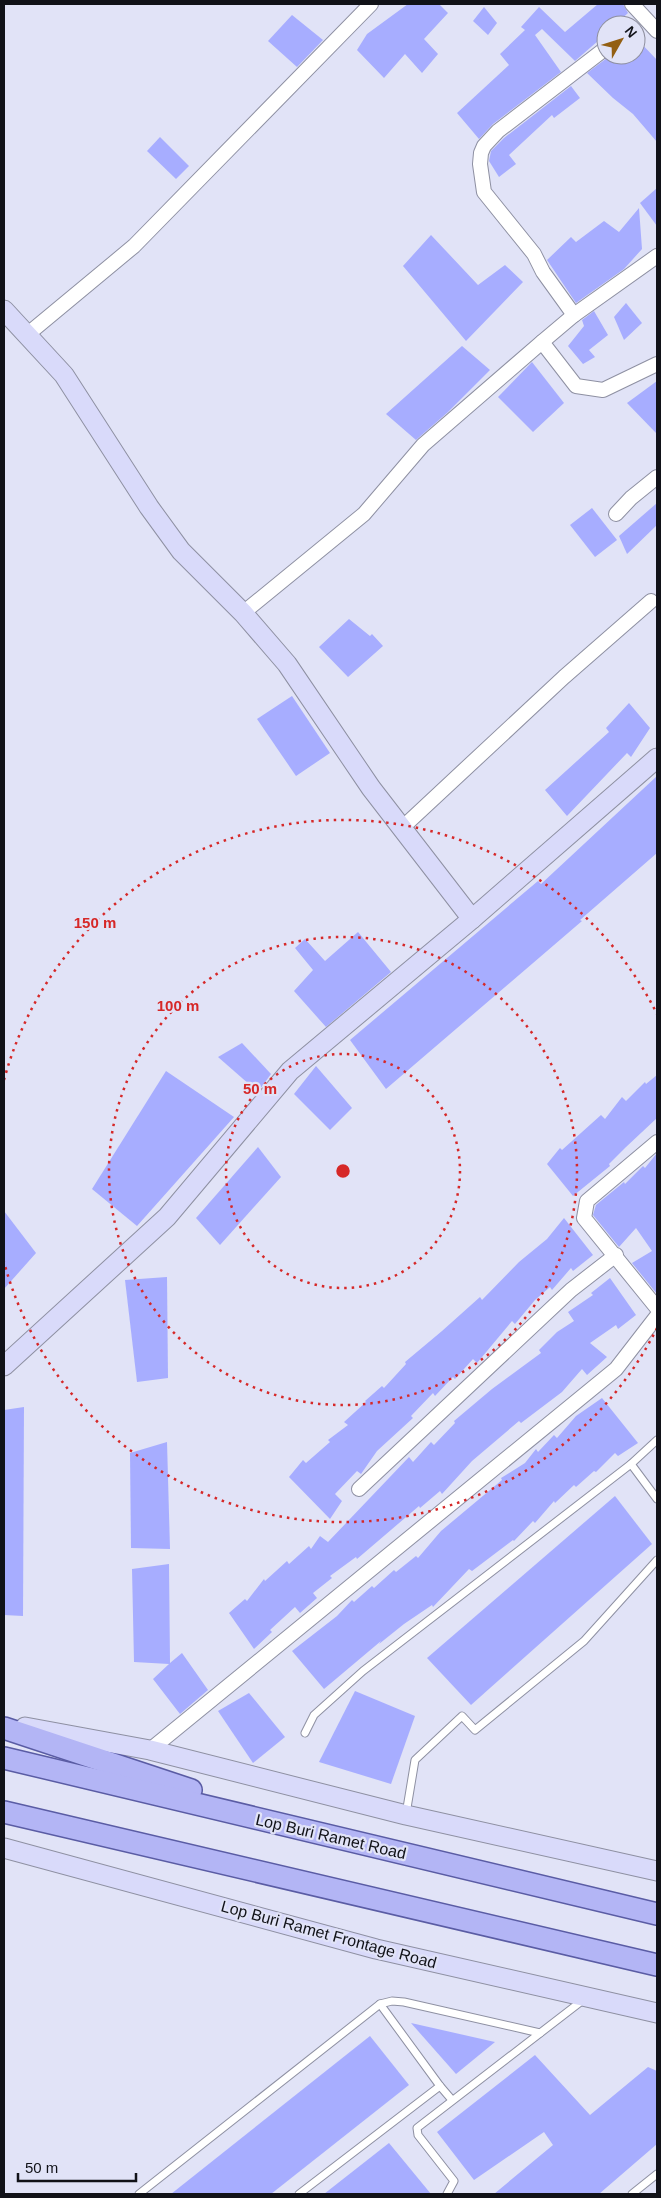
<svg xmlns="http://www.w3.org/2000/svg" width="661" height="2198" font-family="Arial,sans-serif">
<rect width="100%" height="100%" fill="#e1e3f7"/>
<g fill="#a7adff">
<polygon points="408,4 439,4 448,13 424,39 438,54 422,73 405,54 384,78 357,50 367,34"/>
<polygon points="598,4 623,4 628,13 615,25 606,25 606,34 575,61 542,29 535,35 561,72 493,124 479,139 457,113 509,65 500,54 525,30 521,27 539,7 565,32"/>
<polygon points="484,7 497,23 488,35 473,21"/>
<polygon points="292,15 323,40 297,67 268,41"/>
<polygon points="636,38 657,60 657,142 633,114 613,98 587,73 611,55 636,55"/>
<polygon points="571,86 580,98 554,118 552,115 509,155 516,164 499,177 489,161 491,151 504,138"/>
<polygon points="160,137 189,166 176,179 147,151"/>
<polygon points="657,188 657,226 640,203"/>
<polygon points="639,208 642,249 624,269 576,303 547,260 571,237 576,242 604,221 619,232"/>
<polygon points="431,235 478,285 505,265 523,282 466,341 403,266"/>
<polygon points="626,303 642,323 624,340 614,317"/>
<polygon points="594,311 608,335 589,350 595,357 583,364 568,346 584,326 582,320"/>
<polygon points="462,346 490,370 448,412 416,440 386,414"/>
<polygon points="532,362 564,403 533,432 498,397"/>
<polygon points="657,381 657,434 627,403"/>
<polygon points="657,503 657,525 627,554 619,536"/>
<polygon points="592,508 617,540 595,557 570,525"/>
<polygon points="349,619 370,636 372,634 383,646 348,677 319,647"/>
<polygon points="292,696 330,753 296,776 257,719"/>
<polygon points="629,703 650,728 631,757 627,753 567,816 545,790 609,732 606,728"/>
<polygon points="657,776 657,853 580,920 582,921 386,1089 350,1040 538,881 541,884"/>
<polygon points="358,932 391,972 326,1027 294,991 313,970 295,948 305,939 325,961"/>
<polygon points="242,1043 271,1074 258,1092 218,1057"/>
<polygon points="316,1066 352,1108 330,1130 294,1094"/>
<polygon points="166,1071 234,1117 137,1226 92,1189"/>
<polygon points="657,1075 657,1118 626,1147 609,1164 610,1166 573,1196 547,1164 560,1148 562,1150 601,1115 605,1119 622,1097 626,1101 645,1082 646,1084"/>
<polygon points="258,1147 281,1177 220,1245 196,1218"/>
<polygon points="657,1153 657,1294 632,1263 652,1251 636,1228 619,1247 593,1215 596,1205 624,1182 625,1184 643,1166 645,1168"/>
<polygon points="4,1211 36,1253 4,1289"/>
<polygon points="564,1218 593,1255 573,1271 571,1268 552,1290 550,1287 535,1300 515,1324 512,1321 477,1363 473,1359 455,1379 453,1377 435,1396 433,1393 411,1416 413,1418 377,1451 361,1474 357,1471 335,1494 342,1501 330,1519 289,1477 303,1460 306,1463 330,1442 328,1440 348,1425 344,1422 366,1402 365,1401 382,1386 384,1388 406,1364 405,1362 442,1331 480,1297 482,1300 519,1262 547,1239"/>
<polygon points="167,1277 168,1378 137,1382 125,1280"/>
<polygon points="610,1278 636,1315 618,1329 616,1325 590,1343 607,1357 587,1375 582,1369 562,1392 521,1423 519,1421 472,1461 442,1494 440,1491 420,1508 419,1506 357,1559 356,1557 330,1576 332,1578 313,1593 317,1598 300,1613 295,1607 270,1630 272,1632 254,1649 229,1613 245,1599 247,1601 264,1579 265,1581 287,1561 289,1564 309,1546 311,1549 320,1536 328,1542 409,1457 413,1462 431,1442 434,1445 455,1423 454,1421 492,1389 541,1353 539,1350 557,1332 574,1321 568,1312 593,1295 591,1293"/>
<polygon points="602,1398 638,1443 618,1456 615,1453 596,1472 594,1471 576,1487 574,1485 555,1503 554,1501 535,1523 533,1521 514,1541 513,1540 472,1571 469,1569 433,1607 432,1605 404,1624 379,1644 381,1641 324,1689 292,1651 337,1616 352,1600 354,1602 372,1586 374,1588 394,1570 396,1572 416,1556 418,1558 441,1531 502,1480 501,1478 525,1463 536,1449 538,1452 554,1435 557,1438 576,1416"/>
<polygon points="24,1407 23,1616 4,1615 4,1410"/>
<polygon points="167,1442 170,1549 131,1548 130,1453"/>
<polygon points="615,1496 652,1544 471,1705 427,1658"/>
<polygon points="169,1564 170,1663 182,1653 208,1690 180,1714 153,1679 169,1664 134,1662 132,1569"/>
<polygon points="355,1691 415,1716 391,1784 319,1762"/>
<polygon points="249,1693 285,1737 253,1763 218,1711"/>
<polygon points="411,2023 495,2042 456,2074"/>
<polygon points="370,2036 409,2085 271,2194 171,2194"/>
<polygon points="535,2055 590,2115 648,2067 657,2071 657,2144 599,2194 494,2194 553,2145 544,2132 474,2180 437,2132"/>
<polygon points="389,2143 431,2194 324,2194"/>
</g>
<g fill="none" stroke-linecap="round" stroke-linejoin="round">
<g stroke="#8e90a2" stroke-width="9">
<g id="lane">
<polyline points="631,1464 657,1440"/>
<polyline points="305,1733 314,1715 363,1671 631,1464 657,1499"/>
<polyline points="406,1814 415,1760 462,1716 475,1730 584,1641 657,1560"/>
<polyline points="380,2004 440,2086 452,2100"/>
<polyline points="139,2194 380,2004 392,2001 404,2002 540,2033"/>
<polyline points="299,2194 440,2086"/>
<polyline points="447,2194 454,2181 418,2135 417,2128 583,2000"/>
<polyline points="632,2194 657,2174"/>
</g>
</g>
<g stroke="#8e90a2" stroke-width="16">
<g id="street">
<polyline points="632,4 657,31"/>
<polyline points="574,315 543,272 534,254 484,192 480,164 481,153 484,146 498,131 606,48"/>
<polyline points="28,334 134,246 371,4"/>
<polyline points="542,342 576,386 603,390 657,364"/>
<polyline points="616,514 631,498 657,477"/>
<polyline points="243,613 364,514 423,445 542,342 574,315 657,256"/>
<polyline points="402,828 564,677 651,601"/>
<polyline points="657,1142 587,1201 584,1218 657,1308"/>
<polyline points="359,1489 571,1290 616,1255"/>
<polyline points="150,1750 616,1369 657,1316"/>
</g>
</g>
<g stroke="#8e90a2" stroke-width="21">
<g id="secondary">
<polyline points="4,310 64,375 149,507 181,551 243,613 287,664 371,788 472,919"/>
<polyline points="4,1366 167,1217 290,1071 472,919 657,758"/>
<polyline points="25,1727 150,1750 406,1815 657,1871"/>
<polyline points="4,1848 376,1949 657,2013"/>
</g>
</g>
<g stroke="#5a5ca4" stroke-width="24">
<g id="primary">
<polyline points="4,1728 191,1790"/>
<polyline points="4,1758 657,1914"/>
<polyline points="4,1812 657,1965"/>
</g>
</g>
<use href="#lane" stroke="#fff" stroke-width="7"/>
<use href="#street" stroke="#fff" stroke-width="14"/>
<use href="#secondary" stroke="#d9dafa" stroke-width="19"/>
<use href="#primary" stroke="#b3b5f5" stroke-width="21"/>
</g>
<g fill="none" stroke="#d62828" stroke-width="2.5" stroke-dasharray="2.5 5">
<circle cx="343" cy="1171" r="117"/>
<circle cx="343" cy="1171" r="234"/>
<path d="M657 1328A351 351 0 0 1 4 1262M4 1080A351 351 0 0 1 657 1014"/>
</g>
<g text-anchor="middle" stroke-width="4.5" stroke-linejoin="round" paint-order="stroke">
<g font-size="16" fill="#111218" stroke="#e1e3f7">
<text transform="translate(331 1836) rotate(13)" y="6">Lop Buri Ramet Road</text>
<text transform="translate(329 1934) rotate(15)" y="6">Lop Buri Ramet Frontage Road</text>
</g>
</g>
<circle cx="343" cy="1171" r="8" fill="#d62828" stroke="#e1e3f7" stroke-width="2.5"/>
<g font-size="15" text-anchor="middle" font-weight="bold" fill="#d62828" stroke="#e1e3f7" stroke-width="4.5" stroke-linejoin="round" paint-order="stroke">
<text x="95" y="928">150 m</text>
<text x="178" y="1011">100 m</text>
<text x="260" y="1094">50 m</text>
</g>
<rect width="661" height="2198" fill="none" stroke="#111218" stroke-width="10"/>
<g transform="translate(621 40) rotate(51)"><circle r="24" fill="#e1e3f7" stroke="#8e8f9e"/>
<path d="M0-4L9 19L0 12L-9 19Z" fill="#935f13"/>
<text y="-8" font-size="14" font-weight="bold" text-anchor="middle" fill="#111218">N</text>
</g>
<path d="M18 2173v8h118v-8" fill="none" stroke="#111218" stroke-width="2.5"/>
<text x="25" y="2173" font-size="15" fill="#111218" stroke="#e1e3f7" stroke-width="4" paint-order="stroke">50 m</text>
</svg>
